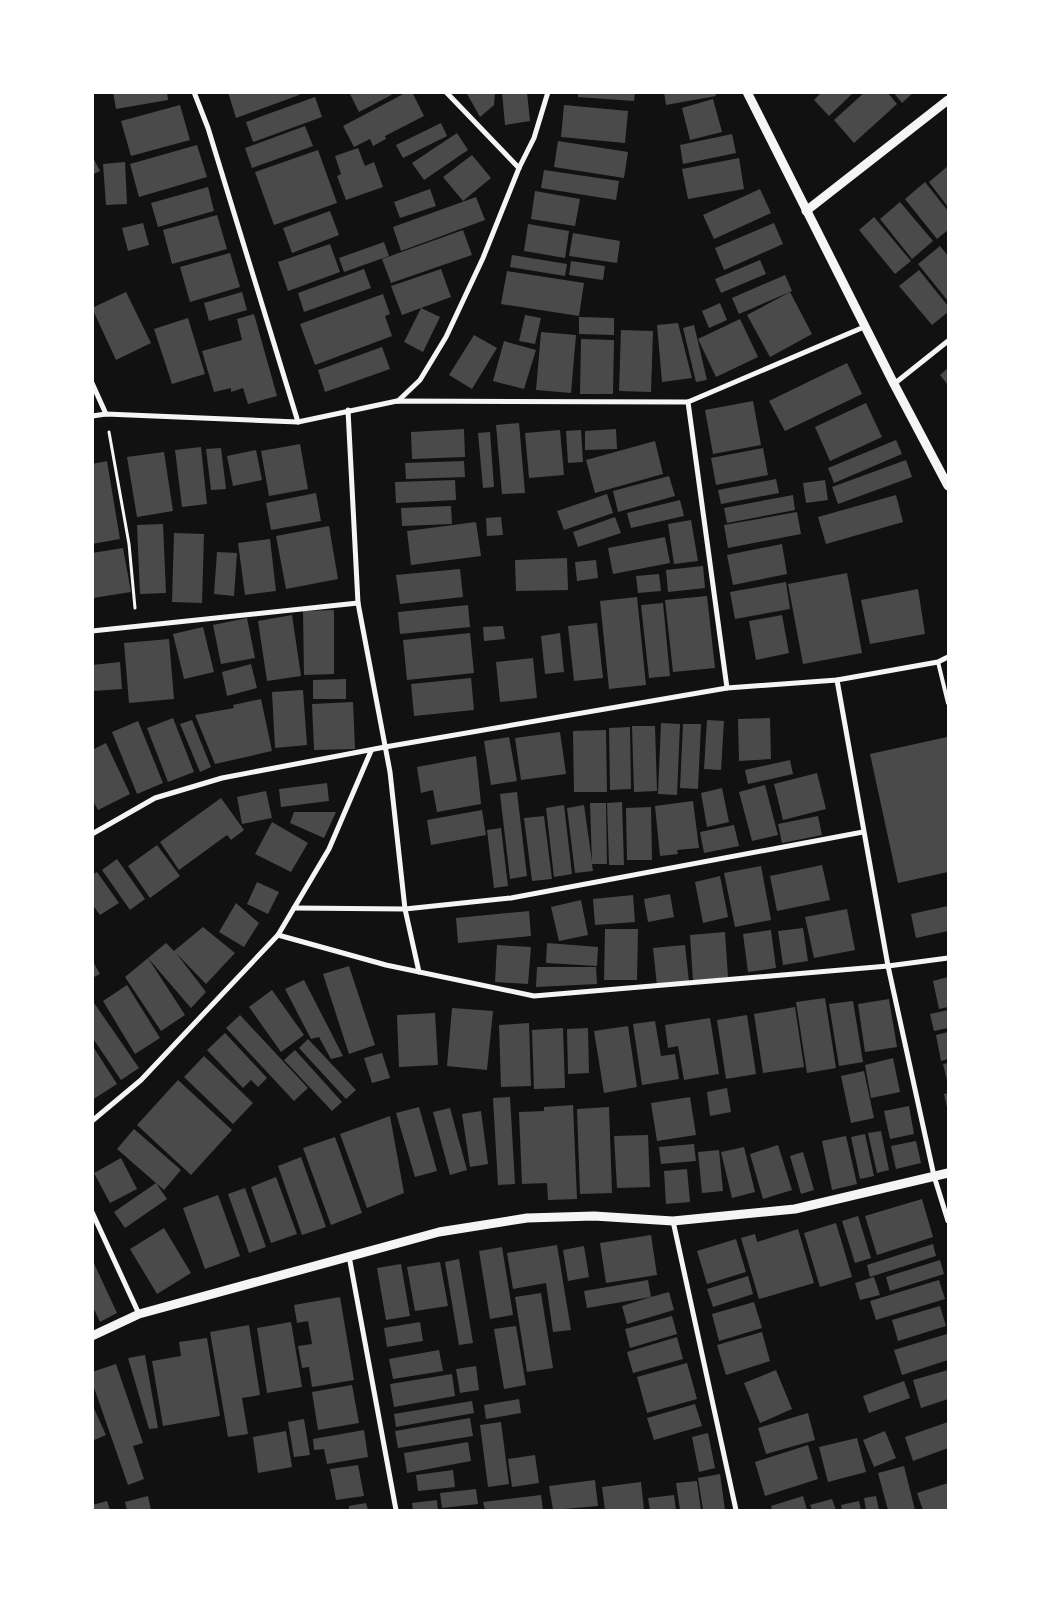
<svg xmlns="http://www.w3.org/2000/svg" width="1041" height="1603" font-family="Quicksand,sans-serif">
<rect width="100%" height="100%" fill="#111"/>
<g fill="#4a4a4a">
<polygon points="113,92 167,92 168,100 116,109"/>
<polygon points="228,92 298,92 299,95 236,118"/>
<polygon points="349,92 397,92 359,112"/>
<polygon points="407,92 412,92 424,116 385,136 386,139 373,146 370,139 354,147 343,126"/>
<polygon points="466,92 495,92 494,105 480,117"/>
<polygon points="502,92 527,92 530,121 505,125"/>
<polygon points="578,92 635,92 634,101 578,97"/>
<polygon points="664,92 715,92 716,96 666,105"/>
<polygon points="822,92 854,92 829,116 814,100"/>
<polygon points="865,92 887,92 897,104 854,143 834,120"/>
<polygon points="893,92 914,92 902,103"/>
<polygon points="315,97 322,117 253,142 246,122"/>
<polygon points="713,99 722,132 690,140 682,108"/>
<polygon points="180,105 190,140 131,156 121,121"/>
<polygon points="564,105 628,111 625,143 561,137"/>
<polygon points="441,123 447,136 403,158 396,145"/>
<polygon points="305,126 313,146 252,168 245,148"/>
<polygon points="457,133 468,150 424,180 412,163"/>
<polygon points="732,134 736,153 683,164 680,145"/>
<polygon points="558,141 628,152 624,178 554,167"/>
<polygon points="197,145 207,177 139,197 130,164"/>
<polygon points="358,148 365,166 374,162 383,187 346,200 337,176 341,174 335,156"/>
<polygon points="318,150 337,203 274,225 255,172"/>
<polygon points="472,155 491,178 463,201 443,177"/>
<polygon points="92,156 100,171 92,175"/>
<polygon points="739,158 744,189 688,199 682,169"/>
<polygon points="125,162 127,204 106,205 103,164"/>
<polygon points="948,166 948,207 929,182"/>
<polygon points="544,170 619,181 616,200 541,188"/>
<polygon points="925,182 948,211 948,230 937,239 905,199"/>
<polygon points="208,187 214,211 158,227 151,203"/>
<polygon points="430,189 436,206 400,218 394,202"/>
<polygon points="760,189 771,213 714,239 703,215"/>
<polygon points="535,191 580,199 575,226 531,219"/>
<polygon points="476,197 485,220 401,251 393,227"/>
<polygon points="900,202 933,241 912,259 880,219"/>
<polygon points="330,211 339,235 292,253 283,228"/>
<polygon points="217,215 227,249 172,264 163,230"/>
<polygon points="874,217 911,261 895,274 859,230"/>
<polygon points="143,223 149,245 128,251 122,228"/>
<polygon points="774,223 783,244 724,270 715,248"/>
<polygon points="528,224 569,231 565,258 524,251"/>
<polygon points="463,230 472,255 391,283 382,259"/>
<polygon points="573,233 620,241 617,263 569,256"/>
<polygon points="384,242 389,256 344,272 339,258"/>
<polygon points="330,244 340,272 288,291 278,262"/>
<polygon points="940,246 948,256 948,301 918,264"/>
<polygon points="230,253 240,287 190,302 180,267"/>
<polygon points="512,255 567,264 565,276 510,267"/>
<polygon points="760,260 766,274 721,293 715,279"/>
<polygon points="571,261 605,266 603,280 569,275"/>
<polygon points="364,269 371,288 304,312 298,293"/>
<polygon points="441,269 451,297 402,315 391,286"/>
<polygon points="919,270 948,306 948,312 932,325 899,286"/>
<polygon points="507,271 584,283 579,316 501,304"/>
<polygon points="785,275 792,291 739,314 732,298"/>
<polygon points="126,292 151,343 116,360 92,308"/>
<polygon points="242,292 247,310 209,321 204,303"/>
<polygon points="790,292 812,334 770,357 747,315"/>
<polygon points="383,294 390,314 385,316 392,336 315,365 300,324"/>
<polygon points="720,303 727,320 709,328 702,311"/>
<polygon points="421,308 440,317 423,352 404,342"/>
<polygon points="254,314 277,396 248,404 243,388 231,392 231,388 214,392 202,351 242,340 237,319"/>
<polygon points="525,315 541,318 535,344 519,341"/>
<polygon points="579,317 614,318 614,335 579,334"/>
<polygon points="188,318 205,374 172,384 154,329"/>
<polygon points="740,319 758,357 716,377 698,339"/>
<polygon points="678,323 692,378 662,382 657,325"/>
<polygon points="694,325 707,380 696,382 683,328"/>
<polygon points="621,330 653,331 651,392 619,391"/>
<polygon points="541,332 576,335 571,393 536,390"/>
<polygon points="474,335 497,348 472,389 449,375"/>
<polygon points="581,339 614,340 613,394 580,394"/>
<polygon points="504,341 536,350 524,389 493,381"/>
<polygon points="382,347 390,369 325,392 318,370"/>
<polygon points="847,363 862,394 785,431 769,401"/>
<polygon points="948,368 948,385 940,375"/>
<polygon points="753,401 761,445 713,454 705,410"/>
<polygon points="866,403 882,437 830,461 815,427"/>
<polygon points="519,423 525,493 502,494 496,425"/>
<polygon points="464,429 465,457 412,459 411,432"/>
<polygon points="616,429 617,449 585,450 585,431"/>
<polygon points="560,430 564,475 529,478 525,433"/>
<polygon points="581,430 583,462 568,463 566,431"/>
<polygon points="490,432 494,487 483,488 478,433"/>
<polygon points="896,440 902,454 834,483 828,468"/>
<polygon points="655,441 663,474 595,493 586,460"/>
<polygon points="300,444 308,489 269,496 261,451"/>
<polygon points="201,447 207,504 182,507 175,450"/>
<polygon points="221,448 226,489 211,490 206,449"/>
<polygon points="763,448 768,475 716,485 711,458"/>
<polygon points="256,450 262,480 233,486 227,456"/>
<polygon points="164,452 173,511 137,517 127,457"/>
<polygon points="906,460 912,477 838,504 832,487"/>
<polygon points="107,461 120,539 92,544 92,464"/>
<polygon points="464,461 465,477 406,479 405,463"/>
<polygon points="669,476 675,496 618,512 613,491"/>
<polygon points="776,479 779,493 721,504 718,490"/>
<polygon points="455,480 456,500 396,503 395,482"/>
<polygon points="825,480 828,500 806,503 803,483"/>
<polygon points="316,493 321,521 271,530 266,503"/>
<polygon points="607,494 613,513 564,530 557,511"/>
<polygon points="793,495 795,510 727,523 724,508"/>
<polygon points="896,495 903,522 826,544 818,517"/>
<polygon points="680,500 684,516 631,528 627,513"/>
<polygon points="451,506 452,524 402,526 401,508"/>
<polygon points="797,512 801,534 728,548 724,525"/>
<polygon points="501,517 503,535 487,536 486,518"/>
<polygon points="615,517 621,533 578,547 573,532"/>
<polygon points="691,520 698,561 674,564 668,524"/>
<polygon points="476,522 481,556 411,565 407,531"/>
<polygon points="163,524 166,593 140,594 137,525"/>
<polygon points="329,526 338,579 286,589 276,536"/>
<polygon points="174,533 204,534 202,603 172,602"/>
<polygon points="665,537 670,563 613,574 608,548"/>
<polygon points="270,539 276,591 245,595 238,543"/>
<polygon points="782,544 787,574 733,585 727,555"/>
<polygon points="123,548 131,592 93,598 92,553"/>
<polygon points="217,552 237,553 234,596 214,594"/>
<polygon points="567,558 568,590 516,591 515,560"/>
<polygon points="596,560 598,578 577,581 575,562"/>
<polygon points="703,566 705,588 668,592 666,570"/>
<polygon points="460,569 463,597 400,604 396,575"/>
<polygon points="847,573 862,653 803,664 788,584"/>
<polygon points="659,574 661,591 638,593 636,576"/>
<polygon points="786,582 790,609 735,619 730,592"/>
<polygon points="918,589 925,634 870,644 861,600"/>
<polygon points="707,596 715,668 673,672 665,600"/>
<polygon points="637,597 646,685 609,689 600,601"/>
<polygon points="663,603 670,676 649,678 641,605"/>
<polygon points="468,605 470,627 400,634 398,612"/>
<polygon points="334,610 334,674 304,675 303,611"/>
<polygon points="292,615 301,676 267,681 258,621"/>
<polygon points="782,615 789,653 756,660 749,621"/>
<polygon points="247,618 255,658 221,664 213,625"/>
<polygon points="597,623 603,678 574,681 568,626"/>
<polygon points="503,626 505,639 484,641 483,627"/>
<polygon points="203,627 214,672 184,679 173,634"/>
<polygon points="470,633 474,673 407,680 403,640"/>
<polygon points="560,633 564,672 545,674 541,636"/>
<polygon points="169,639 174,699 129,703 124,643"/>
<polygon points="533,658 537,698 500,702 496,662"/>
<polygon points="120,662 122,689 93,691 92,665"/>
<polygon points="251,664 257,688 227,696 222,672"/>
<polygon points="471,678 474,710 414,716 411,684"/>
<polygon points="346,679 346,699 313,699 313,680"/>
<polygon points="303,690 307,745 275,748 272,692"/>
<polygon points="261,699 272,751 215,764 195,715 234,708 233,705"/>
<polygon points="353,702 355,749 314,750 312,704"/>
<polygon points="173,718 194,772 168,782 147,728"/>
<polygon points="770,718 771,759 739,761 738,719"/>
<polygon points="192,720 211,767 200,772 180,724"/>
<polygon points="707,720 724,721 721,770 704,769"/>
<polygon points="138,721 163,783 137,794 112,732"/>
<polygon points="661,723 680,724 677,795 658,794"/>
<polygon points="683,724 701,724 698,789 680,788"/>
<polygon points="632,726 655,726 657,791 634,792"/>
<polygon points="630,727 631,789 610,790 609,728"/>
<polygon points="606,730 607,792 574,792 573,731"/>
<polygon points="560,732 566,774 521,780 515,738"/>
<polygon points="509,737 517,781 491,785 484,741"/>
<polygon points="947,737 948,743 948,872 898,883 870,754"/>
<polygon points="106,743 130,794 98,810 92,799 92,750"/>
<polygon points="476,756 481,804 437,812 433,790 421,793 417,767"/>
<polygon points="790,760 793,774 748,784 745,770"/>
<polygon points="817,773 826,809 783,820 774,784"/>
<polygon points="327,783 329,801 281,807 279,789"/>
<polygon points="765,785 778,835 752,841 739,792"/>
<polygon points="722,788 729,822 707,827 701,793"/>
<polygon points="266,791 272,818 242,824 237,797"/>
<polygon points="517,792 527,876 510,879 500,794"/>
<polygon points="221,798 244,830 231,840 227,835 179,870 160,842"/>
<polygon points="693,801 699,848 677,850 678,854 660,856 655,806"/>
<polygon points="622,802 624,865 609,865 607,803"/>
<polygon points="590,803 606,803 607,864 592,864 593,871 575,873 567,808 584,805 592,862"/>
<polygon points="564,805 572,874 554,877 546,808"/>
<polygon points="651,807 652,860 627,860 626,808"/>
<polygon points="482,810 486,835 431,845 427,820"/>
<polygon points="294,812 336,812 324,838 290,823"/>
<polygon points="544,816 552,879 532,881 524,818"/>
<polygon points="818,816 822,835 782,843 778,824"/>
<polygon points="272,822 308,843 291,872 255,854"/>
<polygon points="734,825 739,846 704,853 700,832"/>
<polygon points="501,828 508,886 494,888 487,830"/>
<polygon points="157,845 180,876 150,898 128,866"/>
<polygon points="117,859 145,899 130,910 102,870"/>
<polygon points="822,865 830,900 777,911 770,876"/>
<polygon points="761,866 771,920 735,927 724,873"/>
<polygon points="97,872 119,903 100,915 92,904 92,875"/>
<polygon points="720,876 728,917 703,923 695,882"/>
<polygon points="257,882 279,892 268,914 247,904"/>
<polygon points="670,894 674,917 648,922 644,899"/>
<polygon points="633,895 635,922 595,925 593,899"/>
<polygon points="581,900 588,935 559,941 551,907"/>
<polygon points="236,903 259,923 244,947 219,932"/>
<polygon points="948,906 948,931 916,938 911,914"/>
<polygon points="847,909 855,950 814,958 805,917"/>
<polygon points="529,911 531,936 458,943 456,918"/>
<polygon points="203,927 235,953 206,984 176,953 206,992 191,1008 148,958 166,943 174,951"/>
<polygon points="803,928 808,961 783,965 778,931"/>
<polygon points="605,929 638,929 637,980 604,980"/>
<polygon points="771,930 776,968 748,972 743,934"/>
<polygon points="725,932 728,977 693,981 690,935"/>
<polygon points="547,943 598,947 597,966 546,963"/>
<polygon points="497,945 531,947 528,984 495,982"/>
<polygon points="685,945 689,982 657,986 653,948"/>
<polygon points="148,958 185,1015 161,1031 125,977"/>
<polygon points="92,960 100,974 92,978"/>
<polygon points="349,966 375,1045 349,1054 323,974"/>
<polygon points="537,967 596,967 597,984 536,987"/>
<polygon points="948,977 948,1007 939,1009 933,981"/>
<polygon points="304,980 343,1056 331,1059 319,1037 311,1039 285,989"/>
<polygon points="127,985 160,1038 135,1054 103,1001"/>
<polygon points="272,990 304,1035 281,1052 249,1007"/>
<polygon points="825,998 836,1068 807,1073 796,1002"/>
<polygon points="889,999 897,1047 865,1052 858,1004"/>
<polygon points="92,1000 139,1068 121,1080 92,1037"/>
<polygon points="853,1001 863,1062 839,1066 829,1004"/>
<polygon points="795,1007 804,1067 763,1073 754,1014"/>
<polygon points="452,1008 493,1011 487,1070 447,1066"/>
<polygon points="948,1010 948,1028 934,1031 930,1014"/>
<polygon points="435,1013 438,1065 399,1067 397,1015"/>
<polygon points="240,1015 308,1088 294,1101 226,1028"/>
<polygon points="747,1015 756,1074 726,1079 717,1020"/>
<polygon points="710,1018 719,1074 684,1080 678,1046 668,1048 665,1025"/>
<polygon points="655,1021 661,1056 675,1054 679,1079 642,1085 633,1024"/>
<polygon points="529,1023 531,1086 501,1087 499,1025"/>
<polygon points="628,1026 637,1087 604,1093 594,1031"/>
<polygon points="563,1028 565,1088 534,1089 532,1030"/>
<polygon points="588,1028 589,1073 568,1074 567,1029"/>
<polygon points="948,1032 948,1059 941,1061 936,1035"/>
<polygon points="225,1033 267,1078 258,1087 251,1080 243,1088 207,1050"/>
<polygon points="308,1039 356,1090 346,1099 299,1048"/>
<polygon points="92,1045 117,1084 92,1100"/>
<polygon points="295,1050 342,1102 332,1111 284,1060"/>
<polygon points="382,1053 390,1078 372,1083 364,1058"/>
<polygon points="204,1056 253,1103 233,1124 184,1077"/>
<polygon points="893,1058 900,1092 871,1098 865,1065"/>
<polygon points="948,1063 948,1085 943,1064"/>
<polygon points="864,1071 874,1118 851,1123 841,1076"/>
<polygon points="178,1080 232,1130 191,1175 137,1125"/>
<polygon points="727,1088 731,1112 710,1116 707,1092"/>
<polygon points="948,1093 948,1112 944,1094"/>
<polygon points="510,1097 515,1184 498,1185 493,1098"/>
<polygon points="690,1097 696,1135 657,1141 651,1103"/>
<polygon points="573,1105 577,1199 548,1200 547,1183 522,1184 519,1112 544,1111 544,1107"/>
<polygon points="909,1106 914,1134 890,1139 884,1111"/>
<polygon points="419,1107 437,1171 415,1177 396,1113"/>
<polygon points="609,1107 612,1193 580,1194 577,1109"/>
<polygon points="450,1108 467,1170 450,1175 433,1112"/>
<polygon points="481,1111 488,1164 470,1167 462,1114"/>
<polygon points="390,1116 404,1193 367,1208 340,1134"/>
<polygon points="134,1129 181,1170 164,1190 117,1149"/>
<polygon points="881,1131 889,1170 877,1173 868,1133"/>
<polygon points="865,1134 874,1176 860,1179 851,1137"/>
<polygon points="648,1135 650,1187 617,1188 614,1136"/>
<polygon points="846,1136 857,1184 832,1190 822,1141"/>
<polygon points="335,1137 362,1213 331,1225 303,1148"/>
<polygon points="916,1141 921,1163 896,1169 891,1146"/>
<polygon points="694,1144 696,1161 661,1164 659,1147"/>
<polygon points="778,1145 792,1190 763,1199 750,1154"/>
<polygon points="744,1147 755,1192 732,1198 721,1152"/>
<polygon points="719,1150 723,1191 702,1193 698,1152"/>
<polygon points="803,1152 814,1190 801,1194 790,1156"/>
<polygon points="301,1157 326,1227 302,1235 278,1166"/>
<polygon points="121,1158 137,1189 110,1203 94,1173"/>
<polygon points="687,1169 690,1202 666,1204 664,1171"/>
<polygon points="276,1177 297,1234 271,1243 251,1187"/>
<polygon points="156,1183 167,1199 125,1228 114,1212"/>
<polygon points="245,1188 266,1247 249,1253 228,1194"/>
<polygon points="218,1195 240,1256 205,1269 183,1208"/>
<polygon points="922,1199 933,1237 877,1255 865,1216"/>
<polygon points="858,1216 871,1258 855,1263 842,1221"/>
<polygon points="836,1223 852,1277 820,1287 804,1233"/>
<polygon points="164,1228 191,1273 157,1294 130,1249"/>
<polygon points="798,1229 814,1283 759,1299 741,1238 755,1234 757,1242"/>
<polygon points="651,1235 657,1275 606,1283 600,1243"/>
<polygon points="736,1239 746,1272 707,1284 697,1251"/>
<polygon points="933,1244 936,1256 870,1277 867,1265"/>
<polygon points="557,1245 571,1330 553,1332 546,1283 513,1289 507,1253"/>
<polygon points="584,1246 589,1277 568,1281 563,1250"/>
<polygon points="502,1247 513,1315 490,1319 479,1251"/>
<polygon points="92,1259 117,1313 100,1322 92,1305"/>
<polygon points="459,1259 473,1343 459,1345 445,1262"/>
<polygon points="940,1260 944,1274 890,1291 886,1277"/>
<polygon points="440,1262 448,1306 415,1311 407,1267"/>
<polygon points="401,1264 410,1316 386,1320 377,1268"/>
<polygon points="748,1276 753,1294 713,1307 707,1289"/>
<polygon points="874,1277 880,1295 860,1300 855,1283"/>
<polygon points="648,1280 651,1297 669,1292 674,1310 627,1324 622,1306 651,1297 587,1308 584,1291"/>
<polygon points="939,1280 945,1299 876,1320 870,1301"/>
<polygon points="541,1293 553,1368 527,1372 515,1297"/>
<polygon points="340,1297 354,1380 312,1387 309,1367 302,1368 298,1346 312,1344 308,1321 297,1323 294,1305"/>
<polygon points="754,1302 762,1328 719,1341 712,1314"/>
<polygon points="940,1306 946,1326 898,1341 892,1320"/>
<polygon points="672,1316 677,1334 630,1348 625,1329"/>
<polygon points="291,1322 302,1387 267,1393 257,1328"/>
<polygon points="420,1322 423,1341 387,1347 384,1328"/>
<polygon points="249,1325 260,1395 242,1398 248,1434 228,1437 210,1332"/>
<polygon points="516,1326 526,1385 504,1389 494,1329"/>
<polygon points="762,1332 770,1361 726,1375 717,1345"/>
<polygon points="947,1334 948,1360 902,1375 894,1350"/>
<polygon points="677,1337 683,1359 633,1373 627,1352"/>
<polygon points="207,1338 220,1416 163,1426 152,1361 181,1356 179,1342"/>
<polygon points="439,1350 443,1371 393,1379 389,1359"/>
<polygon points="145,1355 158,1428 149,1429 128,1358"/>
<polygon points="687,1363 697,1399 647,1413 637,1377"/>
<polygon points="116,1364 143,1443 133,1446 144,1479 128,1485 92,1382 92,1372"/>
<polygon points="476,1366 479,1390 460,1393 456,1369"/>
<polygon points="776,1370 792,1409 760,1423 744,1383"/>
<polygon points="948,1370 948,1399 921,1408 913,1380"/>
<polygon points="452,1374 455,1396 394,1407 390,1384"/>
<polygon points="904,1381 910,1398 869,1413 863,1396"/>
<polygon points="352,1385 359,1423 318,1430 312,1392"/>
<polygon points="519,1399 521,1413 486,1419 484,1405"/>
<polygon points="472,1401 474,1413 396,1427 394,1414"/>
<polygon points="92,1404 106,1435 92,1441"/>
<polygon points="695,1404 702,1426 654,1440 647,1418"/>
<polygon points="808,1413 815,1440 766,1454 758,1428"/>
<polygon points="470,1418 473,1436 398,1448 395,1431"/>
<polygon points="304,1419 310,1455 294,1457 288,1422"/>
<polygon points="501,1422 509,1484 488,1487 480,1425"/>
<polygon points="948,1422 948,1448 913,1461 905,1437"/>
<polygon points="364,1430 368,1457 327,1464 324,1449 314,1450 313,1439"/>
<polygon points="286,1431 292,1467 258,1473 253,1437"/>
<polygon points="885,1431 896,1458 874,1467 863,1440"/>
<polygon points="708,1433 715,1468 699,1472 692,1437"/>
<polygon points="857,1438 866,1472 828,1482 819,1447"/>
<polygon points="468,1442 471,1461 407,1473 404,1453"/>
<polygon points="808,1445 818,1479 765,1496 755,1462"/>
<polygon points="535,1455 539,1483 512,1487 508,1459"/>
<polygon points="358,1465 364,1496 336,1500 330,1469"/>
<polygon points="904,1466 915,1510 888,1510 878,1473"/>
<polygon points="453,1470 455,1487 418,1491 416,1475"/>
<polygon points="720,1474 725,1510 703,1510 698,1478"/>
<polygon points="595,1480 598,1506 553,1510 549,1486"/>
<polygon points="697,1481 701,1510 680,1510 676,1483"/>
<polygon points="641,1482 644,1510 605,1510 602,1487"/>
<polygon points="948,1483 948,1510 923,1510 917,1493"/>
<polygon points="476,1489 478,1504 442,1508 440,1493"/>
<polygon points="541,1495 543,1510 485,1510 483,1502"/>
<polygon points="674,1495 676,1510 650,1510 648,1498"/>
<polygon points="148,1496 151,1510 127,1510 125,1502"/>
<polygon points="803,1496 807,1510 772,1510 771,1506"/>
<polygon points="876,1496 879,1510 866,1510 864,1498"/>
<polygon points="832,1499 836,1510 812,1510 810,1505"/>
<polygon points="437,1500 438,1510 413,1510 412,1503"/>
<polygon points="107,1501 110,1510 92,1510 92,1505"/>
<polygon points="859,1501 861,1510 842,1510 841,1505"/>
<polygon points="366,1503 368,1510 349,1510 349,1506"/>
</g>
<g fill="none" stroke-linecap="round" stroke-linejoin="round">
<polyline stroke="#f5f5f5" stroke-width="3" points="109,432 129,544 135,608"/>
<polyline stroke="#f5f5f5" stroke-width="4" points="938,662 948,703"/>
<g stroke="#f5f5f5" stroke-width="5">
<polyline points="194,92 208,128 298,422"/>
<polyline points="446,92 519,168"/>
<polyline points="92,383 106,414"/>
<polyline points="894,384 948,341"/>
<polyline points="398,401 420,380 446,337 483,258 519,168 534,138 548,92"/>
<polyline points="688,402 727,688"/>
<polyline points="348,410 358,603 390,772 405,909 419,972"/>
<polyline points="92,416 106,414 298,422 397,401 688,402 864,327"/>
<polyline points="92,631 358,603"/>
<polyline points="837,680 888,966 934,1176 948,1221"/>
<polyline points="92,834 155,798 222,778 385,747 727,688 837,680 938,662 948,657"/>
<polyline points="294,908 405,909 511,898 863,832"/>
<polyline points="278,935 386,965 534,996 888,966 948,958"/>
<polyline points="92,1121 141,1080 278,935 329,849 371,751"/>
<polyline points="92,1212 139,1314"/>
<polyline points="673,1221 736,1510"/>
<polyline points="349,1256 396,1510"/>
</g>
<g stroke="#f5f5f5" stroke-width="9">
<polyline points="747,92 894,384 948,486"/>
<polyline points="806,211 948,100"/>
<polyline points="92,1336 139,1314 439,1232 527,1218 594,1216 673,1221 795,1209 948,1173"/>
</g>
</g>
<rect width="1041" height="1603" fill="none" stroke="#ffffff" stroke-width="188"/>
</svg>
